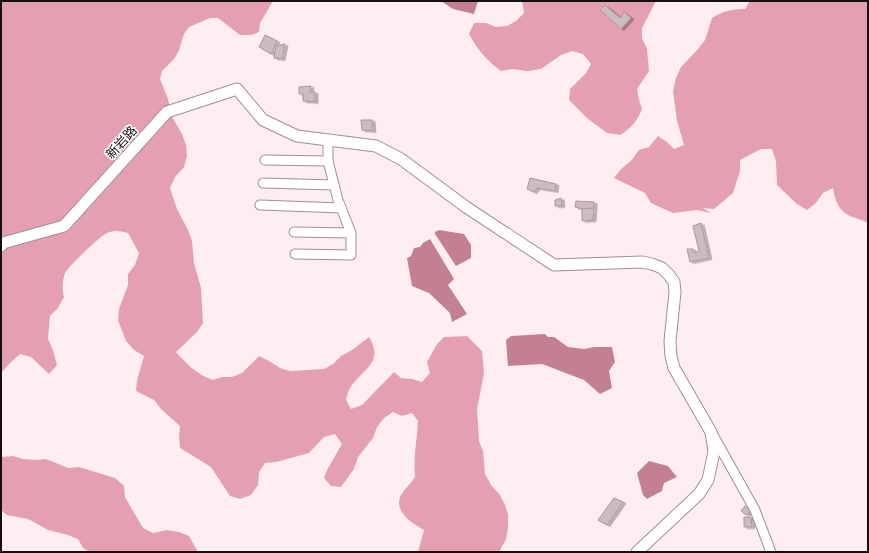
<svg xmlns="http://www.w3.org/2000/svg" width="869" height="553" font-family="'Sofia Sans Condensed','Noto Sans SC',sans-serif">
<defs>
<filter id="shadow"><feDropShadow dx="3" dy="1.5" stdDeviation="0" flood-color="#0004"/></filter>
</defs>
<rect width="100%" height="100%" fill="#feeef2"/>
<g fill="#e59fb3">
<path d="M 1,1 L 273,1 L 260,23 L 259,32 L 251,35 L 240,35 L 218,18 L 210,18 L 189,27 L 184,34 L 179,50 L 175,58 L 162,71 L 160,79 L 168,99 L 171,115 L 182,134 L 186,145 L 187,156 L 184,167 L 175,177 L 170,188 L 177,209 L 188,230 L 192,241 L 194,263 L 201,288 L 203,323 L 197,332 L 176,352 C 187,364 197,375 213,380 L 222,377 L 232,377 L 242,373 L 259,356 L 269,361 L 280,368 L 290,371 L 324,369 L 333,364 L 341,356 L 352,350 L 369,337 C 385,363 362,369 350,388 C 348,392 347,396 346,400 L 351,409 L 362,405 L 394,372 L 401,378 L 412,379 L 422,382 L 430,373 L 427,362 L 437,344 L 444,337 L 467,336 L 482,351 L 483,362 L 484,374 L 477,409 L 479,441 L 483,451 L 485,474 L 491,485 L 500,495 L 505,505 L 508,515 L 508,527 L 506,539 L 499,552 L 418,552 L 424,530 C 412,523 395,513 400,497 C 402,492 412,482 415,477 C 413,458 417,440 418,421 L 412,413 L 402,416 L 393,412 L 384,418 L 377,427 L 373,438 L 358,457 L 354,469 L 341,487 L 331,486 L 324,478 L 328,468 L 342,444 L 335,434 L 324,437 L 309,453 L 276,462 L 265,463 L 259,472 L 258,485 L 251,495 L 240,499 L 230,496 L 211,467 L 180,448 L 179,437 L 180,426 L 161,409 L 154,400 L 136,391 L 137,380 L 144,356 L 134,350 L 126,341 L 118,320 L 119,309 L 128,285 L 128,274 L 135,265 L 139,253 L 128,233 C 120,231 115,230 107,233 C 100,236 68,267 65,273 C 62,282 62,289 64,297 L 58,308 L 50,316 L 49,327 L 48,339 L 53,350 L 57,365 L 49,374 L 31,357 L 20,354 L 11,362 L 1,373 Z"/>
<path d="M 522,1 L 656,1 L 642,28 L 642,38 L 647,49 L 649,71 L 637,89 L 639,100 L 642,109 C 637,122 631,128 620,135 L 607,133 L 587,118 L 569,100 L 570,89 L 586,73 L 591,64 L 583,54 L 572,51 L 561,55 L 541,69 L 527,71 L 513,69 L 501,71 C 487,61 477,49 469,34 L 474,23 L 486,23 L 496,27 L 507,26 L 516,21 L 524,13 Z"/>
<path d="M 750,1 L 868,1 L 868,223 C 863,220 858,219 852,217 C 839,212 835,201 833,188 L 823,193 L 816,203 L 807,210 L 797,204 L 777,185 L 776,161 L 772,149 L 761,149 L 740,160 L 740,171 L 733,193 L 714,209 L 703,208 L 711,213 L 697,210 L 673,213 L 651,203 L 645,193 L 614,178 L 622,168 L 631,161 L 639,150 L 649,147 L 658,136 L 667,142 L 674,149 L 684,145 L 677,121 L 673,91 L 676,78 L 681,67 L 698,49 L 705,40 L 712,18 C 723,11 732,9 745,9 Z"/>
<polygon points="13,456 23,459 35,460 46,459 68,468 79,467 115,478 124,486 125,497 143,528 153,533 167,530 179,532 189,536 198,552 90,552 83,548 78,539 68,535 48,530 28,519 7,515 1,510 1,457"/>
</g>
<g fill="#c48093">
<polygon points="441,1 478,1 474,14 453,9"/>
<polygon points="439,230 464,234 471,245 471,258 456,266 435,234 435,232"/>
<polygon points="430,239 454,279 448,285 467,314 452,322 450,313 429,293 412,286 407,258 411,256 414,248 420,247 423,243"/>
<polygon points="545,334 548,337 554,337 568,347 584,349 594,347 612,347 615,362 609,371 612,388 600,394 584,380 542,364 508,366 506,340 511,336"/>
<polygon points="649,461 668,466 677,477 664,483 662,491 647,499 643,495 637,473"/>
</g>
<g fill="#cebbc0" stroke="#a9989c" filter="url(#shadow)">
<polygon points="605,5 620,18 624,12 631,18 621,29 600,10"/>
<polygon points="265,35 277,41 271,54 259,47"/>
<polygon points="285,44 282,59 274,58 276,46"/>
<polygon points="311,86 310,92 315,92 315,102 303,101 303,94 299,94 299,87"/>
<polygon points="361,120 372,120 373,131 362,130"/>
<polygon points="530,178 556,184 555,191 537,188 534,192 527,189"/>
<polygon points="561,198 562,206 555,206 555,200"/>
<polygon points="576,201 594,202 594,208 582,209 575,207"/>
<polygon points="594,208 593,220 582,221 582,209"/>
<polygon points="701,223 709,258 690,262 687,249 693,249 695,253 699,251 693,226"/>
<polygon points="614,498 623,502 607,525 598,520"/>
<polygon points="745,506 751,511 746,515 741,511"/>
<polygon points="744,517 751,517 752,527 744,527"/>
</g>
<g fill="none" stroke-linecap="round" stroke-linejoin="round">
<g stroke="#a08e92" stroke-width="11">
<g id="minor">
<polyline points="265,160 328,161"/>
<polyline points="263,183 334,185"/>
<polyline points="260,205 341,208"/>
<polyline points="294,232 351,233"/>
<polyline points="295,254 351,255 351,233 338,200 328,161 328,140"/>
<polyline points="713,435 755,510 771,552"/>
</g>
</g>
<g stroke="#a08e92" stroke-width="13">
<polyline id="tertiary" points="1,246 3,243 64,226 167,112 237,89 263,120 297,136 376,146 401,159 466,207 554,265 642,262 652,264 662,268 669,275 674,282 675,292 670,341 671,356 674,368 711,432 714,452 708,480 699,494 637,552"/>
</g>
<use href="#minor" stroke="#fff" stroke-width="9"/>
<use href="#tertiary" stroke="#fff" stroke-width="11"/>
</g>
<g text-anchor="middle" stroke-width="3" stroke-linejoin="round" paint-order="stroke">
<g font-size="13" fill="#150f10" stroke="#fff">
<text transform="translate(121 142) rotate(-48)" y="5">新岩路</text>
</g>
</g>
<rect width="869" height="553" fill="none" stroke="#150f10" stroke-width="4"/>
</svg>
